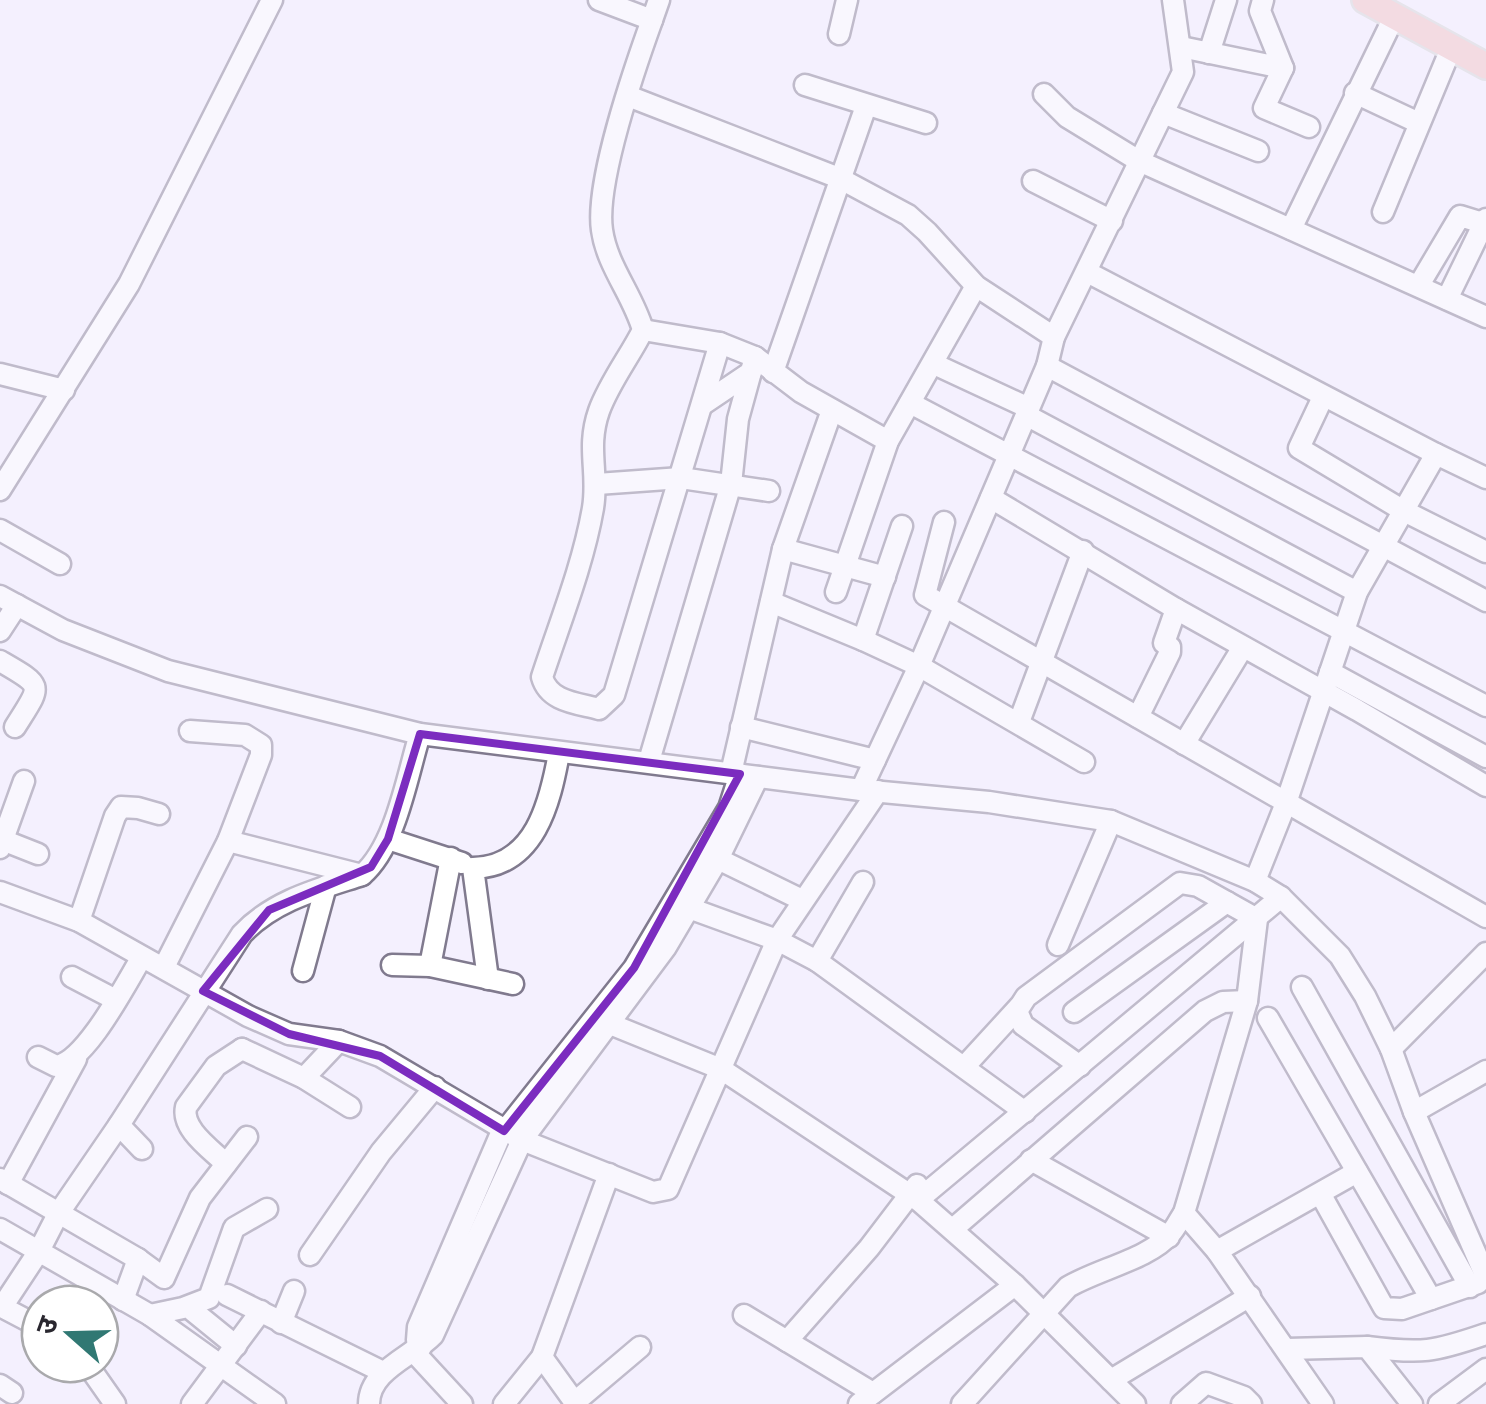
<svg xmlns="http://www.w3.org/2000/svg" width="1486" height="1404" font-family="Arial,'Noto Sans Devanagari',sans-serif">
<rect width="100%" height="100%" fill="#f4f0fe"/>
<g fill="none" stroke-linecap="round" stroke-linejoin="round">
<g stroke="#807a8e" stroke-width="25">
<g id="minor">
<polyline points="599,0 652,20 659,0"/>
<path d="M 652,20 C 635,67 595,183 602,230 C 607,266 633,295 643,330 C 630,356 609,383 599,411 C 586,448 599,472 593,508 C 583,565 560,622 542,677 C 549,702 577,703 599,709 L 614,695 L 720,343"/>
<polyline points="839,34 847,0"/>
<polyline points="1181,47 1283,68 1260,11 1263,0"/>
<polyline points="1209,53 1226,0"/>
<polyline points="1283,68 1264,108 1309,127"/>
<polyline points="805,85 926,123"/>
<polyline points="1355,93 1419,123"/>
<polyline points="1044,94 1067,117 1139,161 1486,317"/>
<polyline points="628,96 839,178 908,215 927,232 976,286 1054,337"/>
<polyline points="1163,113 1258,151"/>
<polyline points="1033,181 1112,221"/>
<polyline points="1383,212 1452,46"/>
<polyline points="1291,229 1395,15"/>
<polyline points="1087,272 1436,454"/>
<polyline points="1419,285 1460,216 1486,224"/>
<polyline points="1447,299 1486,219"/>
<polyline points="643,330 720,343 755,357 801,392 888,441"/>
<polyline points="934,364 1029,408"/>
<polyline points="1047,366 1486,601"/>
<polyline points="773,372 866,106"/>
<polyline points="0,374 64,390"/>
<polyline points="1323,397 1299,448 1404,511 1486,552"/>
<polyline points="910,403 1486,706"/>
<polyline points="702,405 751,372"/>
<polyline points="1026,415 1357,592"/>
<polyline points="597,484 681,478 769,491"/>
<polyline points="0,490 129,284 272,0"/>
<polyline points="991,498 1176,609 1357,710 1486,786"/>
<polyline points="944,522 925,595 1486,917"/>
<polyline points="0,530 60,564"/>
<polyline points="783,549 885,577"/>
<polyline points="836,592 888,441 976,286"/>
<polyline points="0,596 63,630 168,671 420,734 861,790 989,802 1111,821 1255,881 1281,897 1340,956 1365,996 1391,1049 1414,1112 1486,1277"/>
<polyline points="771,602 863,640 902,526"/>
<polyline points="0,631 17,605"/>
<polyline points="863,640 919,666 1084,762"/>
<path d="M 0,661 C 45,687 42,684 15,727"/>
<polyline points="1330,672 1486,757"/>
<polyline points="1138,717 1170,652 1170,647 1164,643 1176,609"/>
<polyline points="1019,722 1083,551"/>
<polyline points="741,727 875,760"/>
<polyline points="1184,744 1243,647"/>
<polyline points="649,761 731,484 738,419 755,357"/>
<polyline points="731,773 783,549 832,410"/>
<polyline points="861,790 919,666 1047,366 1054,337 1183,72 1173,0"/>
<polyline points="0,839 38,854"/>
<polyline points="388,839 462,863"/>
<polyline points="228,841 362,875"/>
<polyline points="0,848 24,781"/>
<polyline points="718,859 802,900"/>
<polyline points="1255,881 1286,803 1357,592 1436,454 1486,478"/>
<polyline points="0,892 79,921 248,1016 289,1034 339,1041 380,1056 522,1140 653,1192 668,1189 777,940 878,791"/>
<polyline points="678,904 777,940 817,961 1025,1112"/>
<polyline points="79,921 115,816 121,807 138,808 159,814"/>
<polyline points="1058,945 1111,821"/>
<polyline points="817,961 863,882"/>
<polyline points="392,965 430,966 513,984"/>
<polyline points="430,966 451,858"/>
<polyline points="164,967 228,841 261,755 261,745 245,735 190,731"/>
<polyline points="303,971 326,886"/>
<polyline points="72,977 116,1000"/>
<path d="M 488,979 L 473,868 C 535,867 550,803 559,753"/>
<polyline points="1302,987 1470,1287"/>
<polyline points="1074,1012 1227,902"/>
<polyline points="1268,1018 1431,1299"/>
<polyline points="610,1024 721,1069 918,1200 1015,1285 1135,1404"/>
<polyline points="242,1049 304,1078 350,1107"/>
<polyline points="1391,1049 1486,953"/>
<path d="M 38,1057 L 56,1066 C 86,1062 126,983 142,957"/>
<polyline points="964,1067 1019,1007"/>
<polyline points="304,1078 339,1041"/>
<polyline points="1414,1112 1486,1071"/>
<polyline points="119,1125 142,1149"/>
<polyline points="1031,1160 1169,1237"/>
<path d="M 226,1164 C 211,1149 181,1129 186,1107 L 216,1066 L 242,1049"/>
<polyline points="0,1179 138,1259 164,1278 200,1198 247,1137"/>
<polyline points="8,1184 76,1059"/>
<polyline points="1321,1195 1384,1308 1402,1309 1478,1283"/>
<polyline points="918,1200 1281,897"/>
<polyline points="1184,1213 1217,1251 1323,1404"/>
<polyline points="954,1228 1205,1011 1223,1002 1247,1001"/>
<polyline points="0,1229 150,1315 275,1404"/>
<polyline points="1217,1251 1357,1172"/>
<polyline points="310,1255 381,1152 435,1087"/>
<polyline points="227,1295 383,1372"/>
<polyline points="123,1300 138,1259"/>
<polyline points="0,1306 40,1327"/>
<path d="M 2,1307 L 39,1251 L 58,1214 L 119,1125 L 242,934 C 274,900 319,889 362,875 C 396,846 407,776 420,734"/>
<polyline points="193,1311 236,1346"/>
<polyline points="150,1315 183,1308 209,1298 234,1228 267,1209"/>
<polyline points="744,1315 873,1393"/>
<polyline points="281,1323 294,1291"/>
<polyline points="787,1341 869,1248 917,1185"/>
<polyline points="421,1347 417,1340 418,1327 499,1138 634,968 729,808 740,774"/>
<path d="M 1367,1347 C 1422,1354 1434,1352 1486,1334"/>
<polyline points="1287,1349 1367,1347 1412,1404"/>
<polyline points="414,1352 462,1404"/>
<polyline points="542,1357 576,1404"/>
<polyline points="87,1364 115,1404"/>
<polyline points="1111,1380 1250,1296"/>
<polyline points="0,1385 12,1393"/>
<polyline points="575,1402 640,1347"/>
<polyline points="192,1404 261,1311"/>
<path d="M 369,1404 C 369,1370 412,1357 433,1335 L 522,1140 L 666,947 L 718,859 L 758,777"/>
<polyline points="504,1404 542,1357 609,1174"/>
<polyline points="859,1404 1015,1285"/>
<path d="M 962,1404 L 1068,1287 C 1096,1270 1151,1258 1170,1234 C 1176,1228 1179,1220 1184,1213 L 1247,1001 L 1257,919 L 1198,886 L 1180,883 L 1026,997 L 1017,1011 L 1023,1025 L 1080,1066"/>
<polyline points="1182,1404 1206,1383 1244,1397 1251,1404"/>
<polyline points="1439,1404 1486,1369"/>
</g>
</g>
<g stroke="#d4d4d5" stroke-width="30">
<polyline id="major" points="1365,0 1486,66"/>
</g>
<use href="#minor" stroke="#fff" stroke-width="20"/>
<use href="#major" stroke="#f1c0c0" stroke-width="25"/>
</g>
<path d="M0 0H1486V1404H0ZM 420,734 L 740,774 L 634,968 L 504,1131 L 380,1056 L 289,1034 L 203,991 L 269,910 L 371,867 L 388,839 Z" fill="#f4f0fe" fill-opacity=".55" fill-rule="evenodd"/>
<path fill="none" stroke="#7b2cbf" stroke-width="8" stroke-linejoin="round" d="M 420,734 L 740,774 L 634,968 L 504,1131 L 380,1056 L 289,1034 L 203,991 L 269,910 L 371,867 L 388,839 Z"/>
<g transform="translate(70 1334) rotate(290)"><circle r="48" fill="#ffffff" stroke="#a9a9ac" stroke-width="2.5"/>
<path d="M0-8L18 38L0 25L-18 38Z" fill="#307873"/>
<text y="-15" font-size="28" font-weight="bold" text-anchor="middle" fill="#29272f">उ</text>
</g>
</svg>
